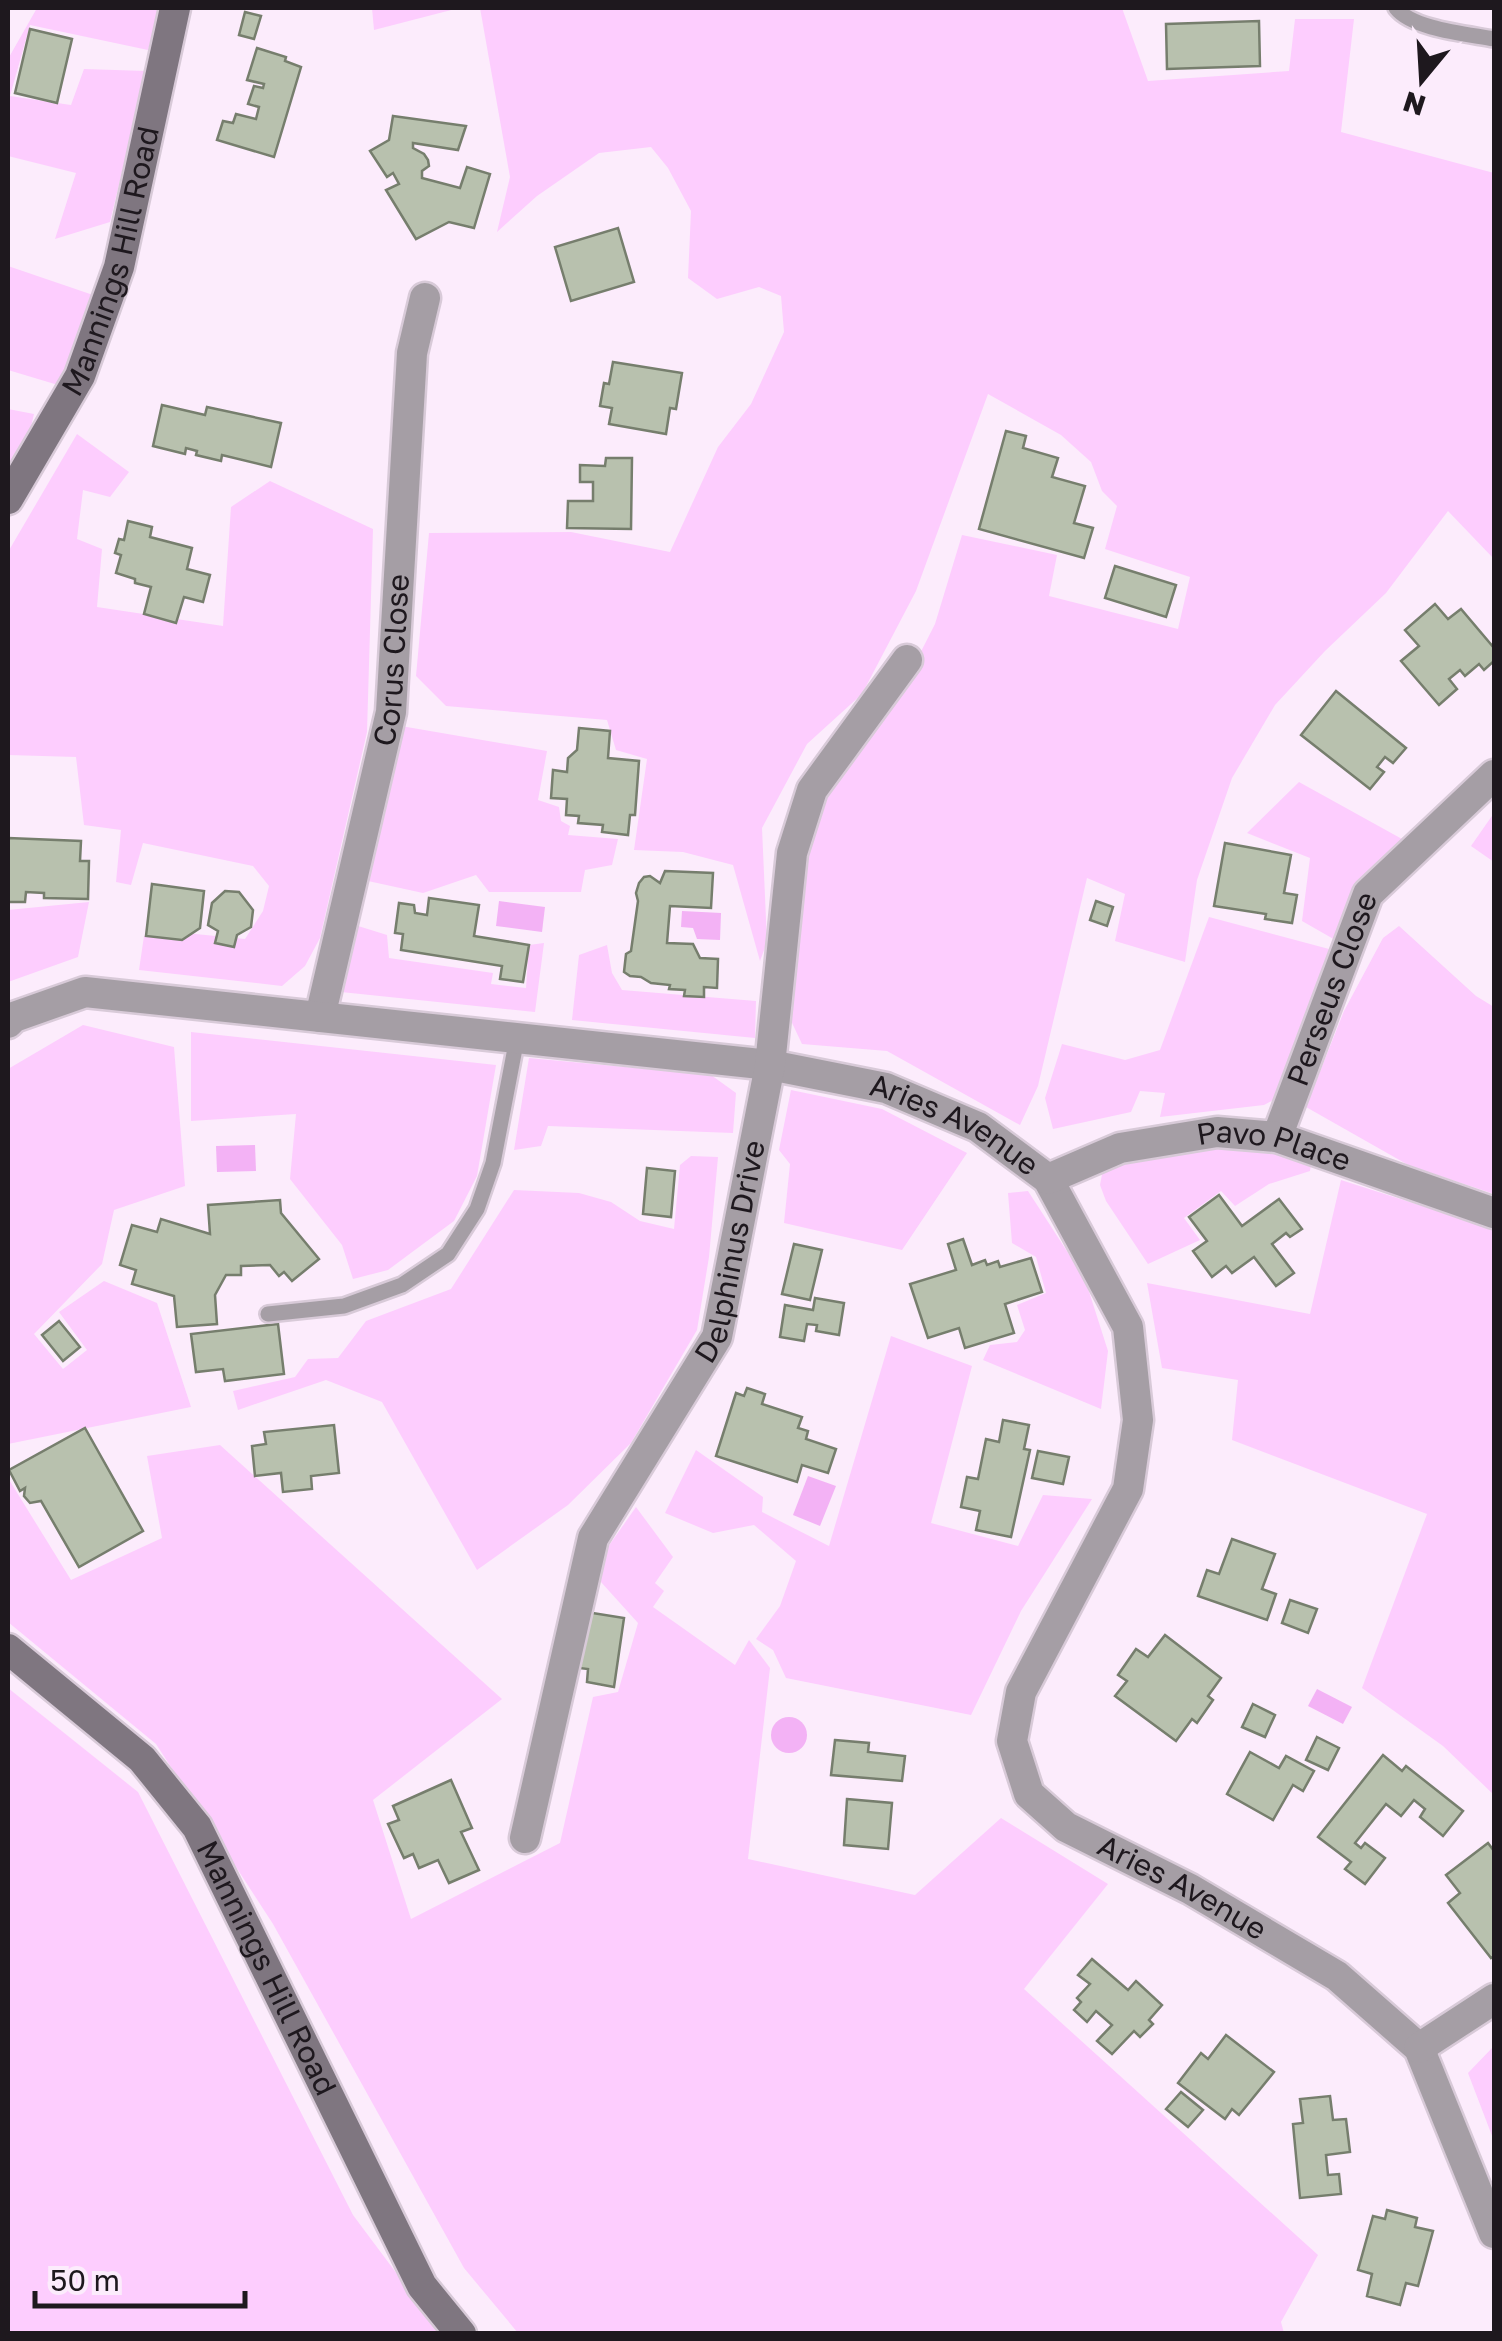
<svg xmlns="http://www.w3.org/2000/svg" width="1502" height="2341" font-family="'Golos Text',sans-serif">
<rect width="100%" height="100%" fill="#fcecfc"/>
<g fill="#fdcdfe">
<polygon points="37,8 63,9 64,8 159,8 148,50 30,25 10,96 71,105 84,69 146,71 110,222 55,239 76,173 8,156 8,59"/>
<polygon points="372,8 459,8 374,30"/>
<polygon points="480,8 1122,8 1148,81 1289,71 1295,19 1354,19 1341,132 1494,173 1494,559 1448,511 1386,593 1325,651 1275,705 1232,778 1197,880 1185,962 1115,941 1125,894 1087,878 1038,1086 1020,1125 887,1051 802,1044 785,1008 805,848 825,793 905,683 935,624 962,535 1057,555 1049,596 1178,629 1190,577 1105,549 1117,506 1102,491 1091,462 1061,435 988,394 916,591 862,694 807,744 762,828 767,942 760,961 733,865 683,852 634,850 647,759 616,750 607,720 446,706 416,676 429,533 571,532 670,552 718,447 751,404 784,332 781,296 759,287 717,299 688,278 691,211 668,168 651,147 599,153 537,196 497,232 510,177"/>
<polygon points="8,266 96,296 58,385 8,370"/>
<polygon points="8,409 34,414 29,435 8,466"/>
<polygon points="77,434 129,472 110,497 83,490 77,539 102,549 97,607 223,626 231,507 270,481 373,529 367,732 320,938 305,966 282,986 139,970 144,936 166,931 245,939 263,911 269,886 253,866 143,843 131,885 116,882 121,830 84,825 76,757 8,755 8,552"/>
<polygon points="401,726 547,751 538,800 559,807 561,821 570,826 568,835 618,839 612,865 585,870 581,892 489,892 476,875 423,893 368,881"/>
<polygon points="1299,782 1402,839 1359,887 1337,941 1302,921 1310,858 1247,833"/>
<polygon points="1494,813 1494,862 1471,846"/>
<polygon points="89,902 78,957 8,982 8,910"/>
<polygon points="1209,917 1329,949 1311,1023 1285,1094 1264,1105 1160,1117 1165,1093 1140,1091 1131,1112 1053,1129 1045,1098 1062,1044 1125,1060 1160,1050"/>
<polygon points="355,925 387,935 389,958 493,973 491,984 526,988 529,945 544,943 535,1012 341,992"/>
<polygon points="1399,926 1476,996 1494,1007 1494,1194 1410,1166 1306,1107 1344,1011 1383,938"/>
<polygon points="607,945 612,973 622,990 756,1001 755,1038 572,1020 579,955"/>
<polygon points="83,1025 174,1047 185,1186 114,1210 102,1264 34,1334 63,1369 87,1350 59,1312 104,1281 157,1303 191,1407 8,1444 8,1069"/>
<polygon points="191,1032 496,1065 477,1176 454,1221 388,1270 353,1279 342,1245 290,1179 296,1114 191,1121"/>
<polygon points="529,1058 711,1075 736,1093 733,1133 548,1126 541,1146 514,1150"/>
<polygon points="791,1090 882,1109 967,1153 902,1250 784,1223 790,1164 779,1150"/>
<polygon points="1201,1141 1312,1158 1310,1171 1269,1184 1235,1206 1221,1191 1184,1218 1200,1240 1148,1264 1106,1201 1100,1185 1103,1169 1117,1159"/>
<polygon points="691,1156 718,1157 709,1257 697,1330 631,1443 568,1505 477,1570 382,1402 326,1380 238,1410 233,1391 295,1377 308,1359 338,1358 366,1321 451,1289 514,1190 579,1193 611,1202 640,1221 674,1229 680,1165"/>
<polygon points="1341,1180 1494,1229 1494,1795 1443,1746 1362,1688 1427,1514 1232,1440 1238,1380 1162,1368 1147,1283 1310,1314"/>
<polygon points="1028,1191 1085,1279 1108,1351 1101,1409 983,1360 990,1345 1017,1342 1025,1330 1017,1305 1046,1293 1036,1257 1012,1243 1008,1193"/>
<polygon points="891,1336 972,1366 931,1523 1018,1546 1043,1495 1092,1499 1021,1611 971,1715 786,1678 773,1650 756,1639 780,1606 796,1561 754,1525 713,1533 665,1513 696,1450 763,1497 762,1512 829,1546"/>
<polygon points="220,1445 502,1699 373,1800 411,1919 560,1843 593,1697 618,1692 638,1623 591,1571 636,1507 673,1557 655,1583 664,1591 653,1607 735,1665 749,1640 770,1668 748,1859 915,1895 1001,1818 1108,1884 1024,1989 1318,2255 1281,2322 1284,2333 518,2333 464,2268 273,1924 156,1744 8,1622 8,1478 71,1580 162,1538 147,1456"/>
<polygon points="8,1688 138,1792 353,2215 441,2333 8,2333"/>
<polygon points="1494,2046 1494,2141 1468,2073"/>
</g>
<g fill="#f3b2f5">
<polygon points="499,901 545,907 542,932 496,926"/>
<polygon points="682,911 721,913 720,940 697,939 693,928 681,927"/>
<polygon points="255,1145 256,1171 217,1172 216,1146"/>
<polygon points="808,1476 836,1486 820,1526 793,1515"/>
<polygon points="1317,1689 1352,1707 1343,1724 1308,1706"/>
<circle cx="789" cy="1735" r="18"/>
</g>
<g fill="#b8c1ae" stroke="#767e6d" stroke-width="2.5">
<polygon points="245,12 261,16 254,39 239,35"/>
<polygon points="1259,21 1260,66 1167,69 1166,24"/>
<polygon points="30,29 72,39 57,103 15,93"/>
<polygon points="257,48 286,57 285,61 301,67 274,157 217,140 223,121 233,123 236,114 256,119 259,107 248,104 254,86 263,88 264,84 247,80"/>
<polygon points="393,116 466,126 458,150 413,143 413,148 424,154 428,160 429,166 422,171 422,178 460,188 467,167 490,174 474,228 449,222 416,239 386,190 399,184 393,173 387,177 370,151 389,140"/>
<polygon points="618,228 634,282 571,301 555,247"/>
<polygon points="613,362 682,373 676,409 670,408 666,434 609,424 612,408 600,406 604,383 609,384"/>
<polygon points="162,405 205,415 207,407 281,423 271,467 222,455 221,461 196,455 197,451 186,448 185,454 153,446"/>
<polygon points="1006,431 1026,436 1023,448 1058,458 1052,477 1085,486 1074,523 1093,528 1084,558 979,529"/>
<polygon points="606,458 632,458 631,529 567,528 568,501 593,501 593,482 580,482 580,465 605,466"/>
<polygon points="128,521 152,527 150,537 192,548 187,569 210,575 203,602 184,597 176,623 144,614 151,587 135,583 135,579 116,573 121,555 115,553 119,539 124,540"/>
<polygon points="1115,566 1176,585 1166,617 1105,598"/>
<polygon points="1435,604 1448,619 1461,609 1494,648 1494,661 1484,670 1479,664 1465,676 1460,670 1449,679 1457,689 1439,705 1401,661 1419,646 1405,630"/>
<polygon points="1336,691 1406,748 1393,763 1385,757 1377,767 1384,772 1370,789 1301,735"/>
<polygon points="579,728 610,731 608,758 639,761 635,815 630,815 628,835 602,832 603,825 578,823 579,816 566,815 567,799 551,798 553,770 567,772 568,758 577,750"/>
<polygon points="8,838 81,841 80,861 89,861 88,899 44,898 44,893 26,892 25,902 8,902"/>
<polygon points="1225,843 1291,855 1284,893 1297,895 1292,923 1265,919 1266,914 1214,906"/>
<polygon points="665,871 713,873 711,908 670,906 667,943 693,944 700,958 718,959 717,988 704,987 704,997 684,996 685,990 669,989 670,985 651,983 641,977 630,976 624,972 626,954 631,951 638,901 636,893 639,883 644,877 650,876 660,883"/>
<polygon points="152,884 204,891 200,928 182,940 146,936"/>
<polygon points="225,891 239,892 253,910 251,927 237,935 234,947 215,943 218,931 208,925 212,903"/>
<polygon points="429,898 479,905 474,936 529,945 523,982 500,979 502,966 401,950 403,934 395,933 399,903 414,905 415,913 427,915"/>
<polygon points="1096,901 1113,907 1107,926 1090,920"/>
<polygon points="647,1168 675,1171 671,1217 643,1214"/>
<polygon points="1219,1195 1242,1226 1279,1199 1302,1229 1290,1237 1286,1233 1272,1244 1294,1273 1276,1286 1254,1257 1232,1273 1226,1266 1212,1277 1193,1251 1207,1241 1189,1217"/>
<polygon points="280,1200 281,1213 319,1259 292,1281 284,1272 279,1276 270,1265 241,1266 241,1275 226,1275 215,1295 217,1324 177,1327 174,1296 132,1284 136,1270 120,1265 132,1225 157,1232 161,1219 210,1234 208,1205"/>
<polygon points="963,1239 972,1265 985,1260 987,1265 998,1261 1000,1267 1031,1258 1042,1292 1005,1304 1014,1333 965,1348 959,1328 928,1338 910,1284 956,1270 948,1244"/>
<polygon points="794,1244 822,1250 810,1300 782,1294"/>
<polygon points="815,1298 844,1303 839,1335 816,1331 817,1325 807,1324 804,1341 780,1337 785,1305 813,1310"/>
<polygon points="59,1321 80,1347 63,1361 42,1335"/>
<polygon points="278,1324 284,1374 225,1381 223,1369 196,1372 191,1334"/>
<polygon points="747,1388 765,1394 762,1404 802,1417 798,1428 808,1431 806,1439 836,1449 828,1473 802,1465 797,1482 716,1456 736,1393 744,1396"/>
<polygon points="1003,1420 1029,1425 1024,1449 1030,1450 1011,1537 976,1530 980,1511 961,1507 967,1477 978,1479 986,1439 999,1442"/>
<polygon points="334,1425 339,1473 311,1476 312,1489 283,1492 281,1473 255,1476 252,1446 266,1444 264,1432"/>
<polygon points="85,1428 143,1531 79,1567 41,1501 30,1503 24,1496 25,1488 20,1491 9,1470"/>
<polygon points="1038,1451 1069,1457 1063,1484 1032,1478"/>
<polygon points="1232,1539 1275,1554 1262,1589 1276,1594 1267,1620 1198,1596 1207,1570 1219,1574"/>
<polygon points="1290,1600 1317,1609 1308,1633 1282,1623"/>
<polygon points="580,1611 624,1618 614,1687 587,1682 588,1669 571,1667"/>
<polygon points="1165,1635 1221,1678 1208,1696 1213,1700 1197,1723 1192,1719 1176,1741 1115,1696 1127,1681 1118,1675 1136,1649 1148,1657"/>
<polygon points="1253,1704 1275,1715 1265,1737 1242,1727"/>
<polygon points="1317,1737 1339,1748 1328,1770 1306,1760"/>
<polygon points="835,1740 869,1743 868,1752 905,1756 902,1781 831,1775"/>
<polygon points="1250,1752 1279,1768 1286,1756 1314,1771 1303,1791 1293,1785 1273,1820 1227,1794"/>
<polygon points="1383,1755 1402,1771 1406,1766 1463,1811 1443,1836 1420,1817 1425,1809 1414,1800 1401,1816 1386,1804 1355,1843 1361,1848 1365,1843 1385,1858 1365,1884 1345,1869 1351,1862 1318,1837"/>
<polygon points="451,1780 472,1828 461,1832 479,1870 449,1883 438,1860 419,1868 413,1854 404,1858 388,1824 399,1820 393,1806"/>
<polygon points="847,1799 892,1803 888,1849 844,1845"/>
<polygon points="1488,1843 1494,1851 1494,1956 1491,1958 1448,1903 1460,1893 1446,1875"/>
<polygon points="1092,1959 1128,1990 1136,1981 1162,2005 1149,2020 1153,2024 1140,2037 1134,2031 1112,2054 1097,2041 1112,2025 1096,2011 1087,2022 1074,2010 1081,2002 1077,1998 1090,1984 1078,1975"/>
<polygon points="1226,2035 1274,2072 1239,2115 1232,2109 1225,2119 1178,2083 1201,2053 1208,2059"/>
<polygon points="1181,2092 1203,2110 1188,2127 1166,2109"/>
<polygon points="1330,2096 1333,2120 1346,2119 1350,2152 1326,2155 1328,2175 1339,2174 1341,2194 1300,2198 1293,2124 1303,2123 1300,2099"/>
<polygon points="1387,2210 1417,2218 1415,2227 1433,2231 1418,2286 1406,2283 1400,2305 1367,2296 1372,2274 1358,2270 1373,2216 1385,2219"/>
</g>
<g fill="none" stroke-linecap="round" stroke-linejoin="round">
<g stroke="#d8cad8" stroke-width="20">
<g id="lane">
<path d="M 1396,8 C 1412,29 1468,34 1494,39"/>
<polyline points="268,1314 344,1306 402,1285 448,1254 477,1209 493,1163 517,1038"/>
</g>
</g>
<g stroke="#d8cad8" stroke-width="35">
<g id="street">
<path id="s1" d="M 320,1017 L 391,712 L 412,353 L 425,298"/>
<path id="s2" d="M 8,1023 L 14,1017 L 85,992 L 770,1065 L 886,1088 L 978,1127 L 1048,1179 L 1128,1327 L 1138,1420 L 1128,1489 L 1021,1692 L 1012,1741 L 1029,1794 L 1066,1827 L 1190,1889 L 1337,1976 L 1419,2048 L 1494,2233"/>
<path id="s3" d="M 1277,1137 L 1368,894 L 1494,775"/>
<path id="s4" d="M 1048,1179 L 1120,1148 L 1217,1132 L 1277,1137 L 1494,1213"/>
<path id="s5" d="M 525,1838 L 593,1538 L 717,1337 L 770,1065 L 792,853 L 812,790 L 907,660"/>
<polyline points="1419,2048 1494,1999"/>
</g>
</g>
<g stroke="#d8cad8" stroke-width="35">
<g id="secondary">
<path id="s6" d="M 8,499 L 80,376 L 119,267 L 175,8"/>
<path id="s7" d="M 8,1649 L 142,1759 L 197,1827 L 422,2286 L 461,2334"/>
</g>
</g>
<use href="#lane" stroke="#a59ea5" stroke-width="15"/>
<use href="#street" stroke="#a59ea5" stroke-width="30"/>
<use href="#secondary" stroke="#7f7680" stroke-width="30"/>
</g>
<g text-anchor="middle" stroke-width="8" stroke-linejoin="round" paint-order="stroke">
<g font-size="30" fill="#1e181e" stroke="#fcecfc">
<text dy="10" stroke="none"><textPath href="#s6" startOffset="262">Mannings Hill Road</textPath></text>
<text dy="10" stroke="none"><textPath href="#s1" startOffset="365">Corus Close</textPath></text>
<text dy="10" stroke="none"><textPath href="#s3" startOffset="158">Perseus Close</textPath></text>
<text dy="10" stroke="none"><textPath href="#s2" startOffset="968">Aries Avenue</textPath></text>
<text dy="10" stroke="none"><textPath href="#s4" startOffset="235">Pavo Place</textPath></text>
<text dy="10" stroke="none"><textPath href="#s5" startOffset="630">Delphinus Drive</textPath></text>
<text dy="10" stroke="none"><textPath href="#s2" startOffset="1925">Aries Avenue</textPath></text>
<text dy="10" stroke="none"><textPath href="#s7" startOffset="418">Mannings Hill Road</textPath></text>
</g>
</g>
<rect width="1502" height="2341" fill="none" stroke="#1e181e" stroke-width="20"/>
<g transform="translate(1422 80) rotate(198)" stroke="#fcecfc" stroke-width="8" paint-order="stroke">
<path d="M0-8L18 38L0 25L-18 38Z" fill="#1e181e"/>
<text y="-15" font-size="28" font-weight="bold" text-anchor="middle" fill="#1e181e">N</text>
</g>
<path d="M35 2291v15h210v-15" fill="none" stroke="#1e181e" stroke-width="5"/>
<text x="50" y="2291" font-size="30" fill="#1e181e" stroke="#fcecfc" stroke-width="8" paint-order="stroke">50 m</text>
</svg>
